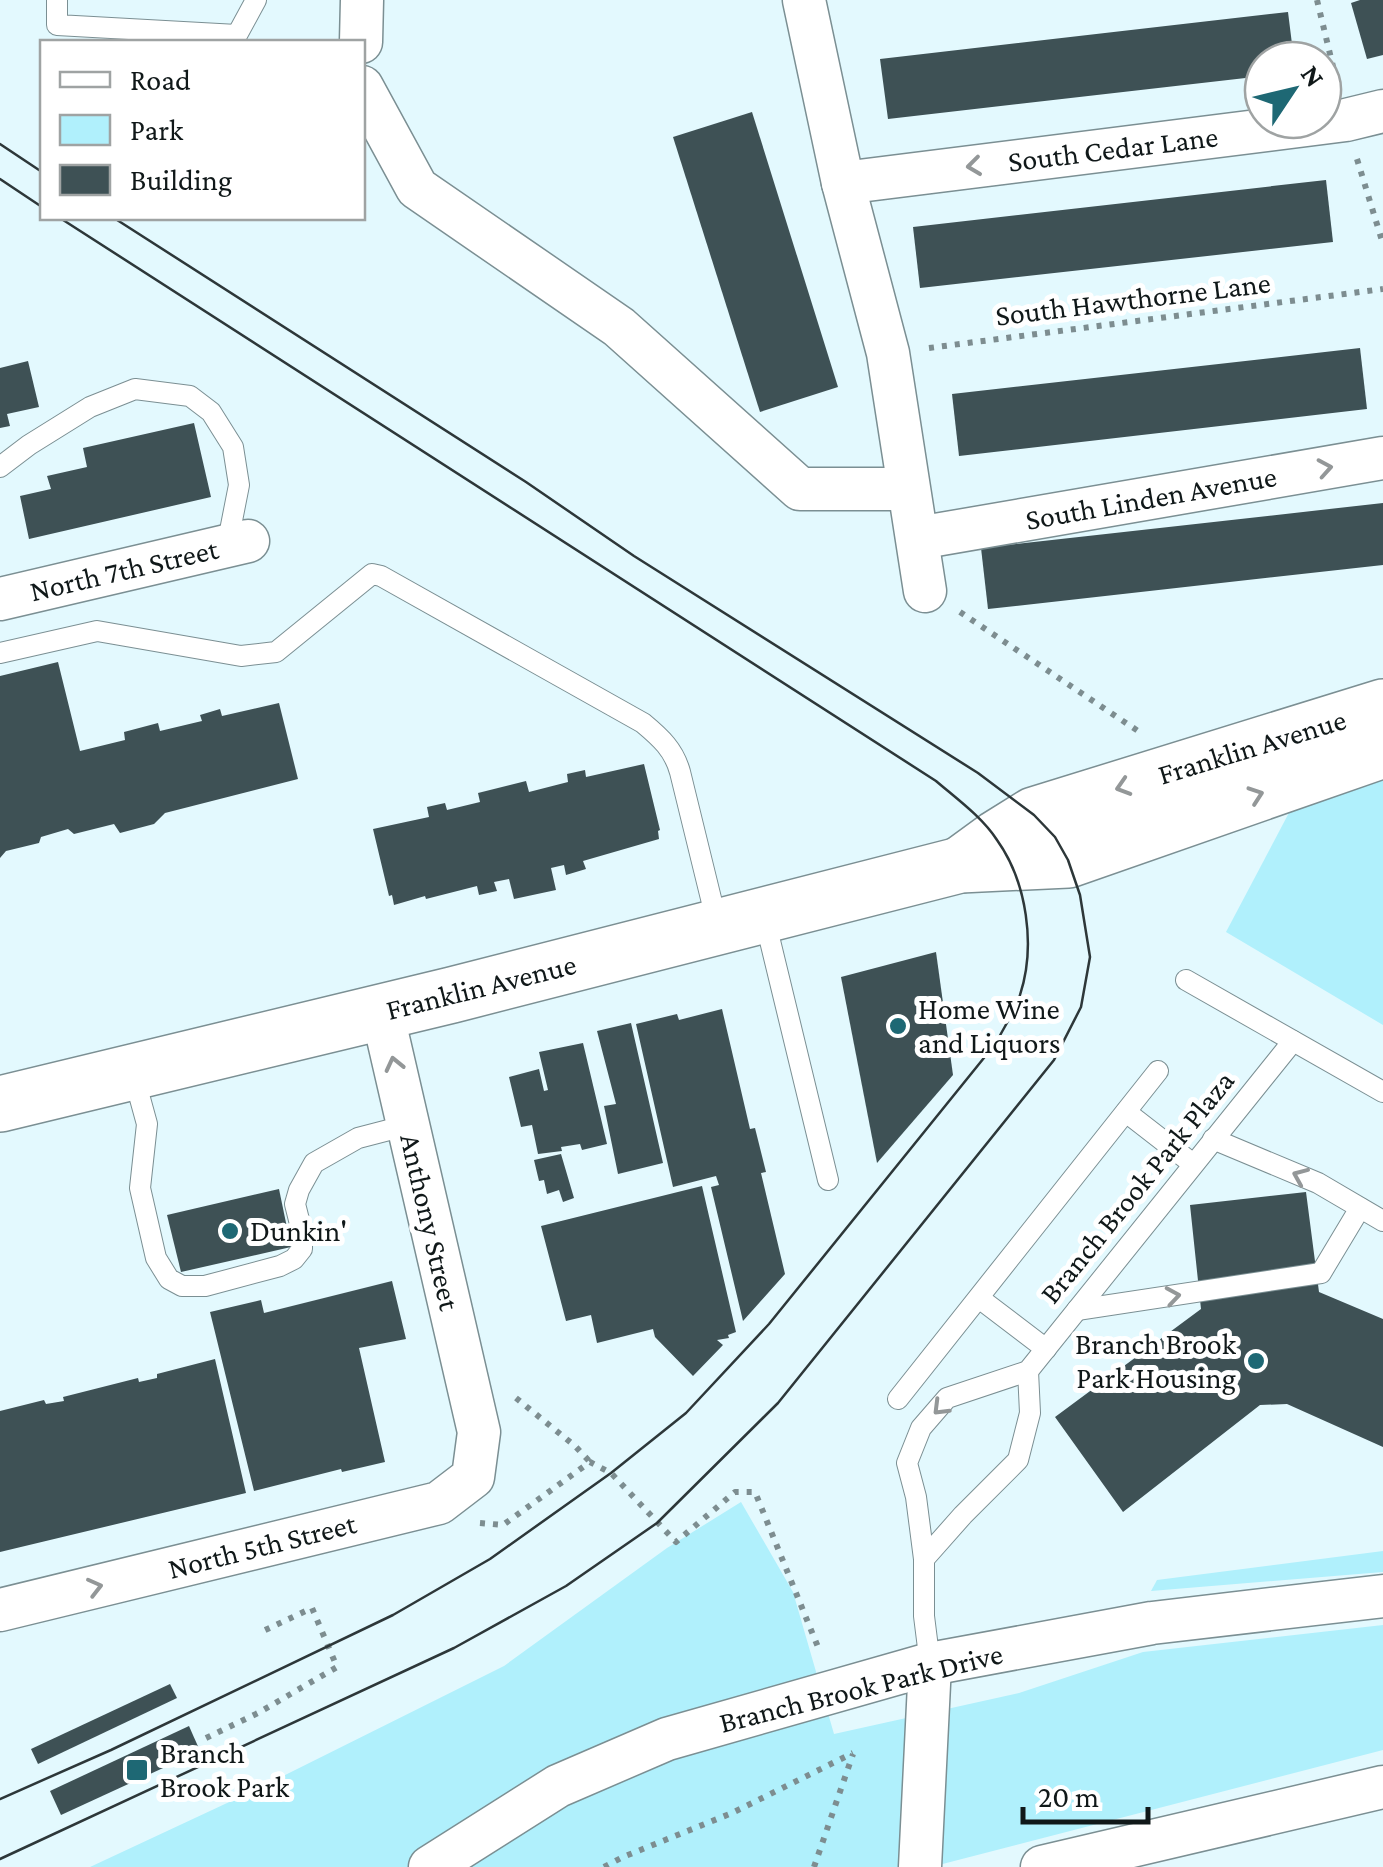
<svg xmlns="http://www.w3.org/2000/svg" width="1383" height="1867" font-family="'Crimson Pro',serif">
<rect width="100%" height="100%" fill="#e3f9fe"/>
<g fill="#b0f0fc">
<polygon points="1383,778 1383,1025 1226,932 1292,807"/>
<polygon points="741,1502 793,1592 834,1734 1019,1693 1143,1652 1383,1625 1383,1750 931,1867 90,1867 259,1788 504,1666 667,1548"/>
<polygon points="1383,1551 1383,1572 1151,1591 1157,1580"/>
</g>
<g fill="#3e5155">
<polygon points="1360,0 1383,0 1383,55 1367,59 1351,3"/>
<polygon points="1288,12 1294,60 1263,60 1263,76 888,119 880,59"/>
<polygon points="752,112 838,387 760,412 673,137"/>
<polygon points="1326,180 1333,242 920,288 913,227"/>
<polygon points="1360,348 1367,409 959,456 952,394"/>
<polygon points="28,361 39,407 7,414 10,426 0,428 0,368"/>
<polygon points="194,423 211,497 29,539 20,496 51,489 47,476 87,467 83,448"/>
<polygon points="1383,503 1383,565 988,609 981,548"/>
<polygon points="58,662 80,751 125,740 124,732 158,723 160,731 202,721 200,715 220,709 222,716 279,703 298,779 165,813 154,824 120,833 114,824 74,834 68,829 41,837 39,843 6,851 0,858 0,676"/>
<polygon points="644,764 660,830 658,831 659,839 583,861 586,869 566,875 564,865 551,868 556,890 514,899 509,879 494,882 497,891 479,895 477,886 426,899 425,896 394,905 392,895 389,896 373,829 429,817 427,807 445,803 447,810 480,802 478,793 526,781 529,792 568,782 567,774 585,770 586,777"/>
<polygon points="936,952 953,1075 877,1163 841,977"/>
<polygon points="722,1009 750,1129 755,1128 766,1172 761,1173 785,1274 743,1321 711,1187 719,1185 716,1176 673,1187 636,1024 677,1014 679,1020"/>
<polygon points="631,1023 663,1163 618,1174 604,1106 616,1104 597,1031"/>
<polygon points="583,1043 607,1144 582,1150 580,1144 561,1147 562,1151 538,1154 532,1125 521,1127 509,1077 539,1069 544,1091 548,1090 539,1052"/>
<polygon points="561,1154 574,1198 563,1202 559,1190 547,1194 544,1180 539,1181 534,1160"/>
<polygon points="702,1186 736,1332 728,1335 729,1338 717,1340 723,1345 693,1376 655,1337 653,1329 597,1343 591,1315 566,1321 541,1226"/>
<polygon points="279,1189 291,1247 181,1272 167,1215"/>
<polygon points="1306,1192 1319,1292 1383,1319 1383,1447 1287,1404 1260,1405 1123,1512 1055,1417 1201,1309 1190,1205"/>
<polygon points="392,1281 406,1339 359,1348 385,1462 342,1472 341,1469 254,1491 210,1312 261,1300 264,1313"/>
<polygon points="215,1359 246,1493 0,1552 0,1411 44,1400 46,1404 64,1401 63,1397 138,1378 139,1382 157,1378 157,1374"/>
<polygon points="170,1684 177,1698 38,1764 31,1749"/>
<polygon points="189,1726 200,1751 61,1815 50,1791"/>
</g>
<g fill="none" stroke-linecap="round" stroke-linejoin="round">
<g stroke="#7b8f93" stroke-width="22">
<g id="lane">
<polyline points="57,0 57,25 237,35 256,0"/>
<polyline points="0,467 29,445 90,407 135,389 190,396 211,412 233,447 239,485 227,546"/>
<path d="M 0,653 L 97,631 L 241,656 L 276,652 L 372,574 L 381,576 L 643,723 C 661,738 674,750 680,772 L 717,923"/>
<polyline points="764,916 828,1180"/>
<polyline points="1186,980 1383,1092"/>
<polyline points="133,1073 147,1124 140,1188 156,1258 169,1279 182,1286 205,1286 280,1266 294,1259 302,1249 302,1232 295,1204 299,1190 314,1163 358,1138 408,1125"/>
<polyline points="1126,1112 1193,1164"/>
<polyline points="1213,1139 1318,1183 1383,1221"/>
<polyline points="979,1298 1046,1349"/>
<polyline points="1077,1310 1321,1273 1360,1208"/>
<polyline points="898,1399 1158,1071"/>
<polyline points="924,1559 963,1515 1018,1460 1030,1413 1028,1371"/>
<polyline points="930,1664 924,1616 924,1559 916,1497 907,1463 921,1428 947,1398 1028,1371 1293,1041"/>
</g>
</g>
<g stroke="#7b8f93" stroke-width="45">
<g id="street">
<polyline points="804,0 843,183 888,353 925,591"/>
<polyline points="361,42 362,0"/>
<polyline points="362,87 417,188 619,327 800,489 908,489"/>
<polyline points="843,183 1346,120 1383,111"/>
<polyline points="918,538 1383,458"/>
<polyline points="0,599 248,541"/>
<polyline points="0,1610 439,1503 473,1477 479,1432 382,1012"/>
<polyline points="430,1867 558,1786 667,1739 930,1664 1152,1623 1383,1596"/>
<polyline points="920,1867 930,1664"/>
<polyline points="1042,1867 1383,1787"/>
</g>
</g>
<g stroke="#7b8f93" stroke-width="58">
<g id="secondary">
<polyline points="960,865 997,838 1034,815 1383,707"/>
<polyline points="0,1104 452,995 960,865 1068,860 1383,750"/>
</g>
</g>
<g stroke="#7d8d90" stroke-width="6" stroke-dasharray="5 8" stroke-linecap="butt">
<polyline points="1317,0 1336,79"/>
<polyline points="1357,159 1383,244"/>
<polyline points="929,348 1383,289"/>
<polyline points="960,612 1141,733"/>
<polyline points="516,1398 575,1446 590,1462"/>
<polyline points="480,1523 503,1525 590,1462 611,1473 676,1542 735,1492 755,1492 820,1652"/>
<polyline points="206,1738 258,1713 337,1667 312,1608 261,1632"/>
<polyline points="604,1867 623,1857 732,1813 853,1753"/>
<polyline points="814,1867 853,1754"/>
</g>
<use href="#lane" stroke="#fff" stroke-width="20"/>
<use href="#street" stroke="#fff" stroke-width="42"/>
<use href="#secondary" stroke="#fff" stroke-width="55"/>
<g stroke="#2d3739" stroke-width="2.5">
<polyline points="0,144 42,172"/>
<polyline points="0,179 42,207"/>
<path d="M 0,1799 L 111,1750 L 393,1615 L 490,1559 L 611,1473 L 686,1413 L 769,1324 L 996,1043 C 1004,1027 1015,1011 1020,995 C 1036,946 1027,882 997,840 C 982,817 957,799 936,781 L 60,218"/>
<polyline points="0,1859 454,1648 566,1586 657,1523 778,1403 1054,1060 1081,1007 1090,957 1080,895 1068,860 1055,837 1034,815 978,773 634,556 526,482 114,218"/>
</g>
</g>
<defs><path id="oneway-chevron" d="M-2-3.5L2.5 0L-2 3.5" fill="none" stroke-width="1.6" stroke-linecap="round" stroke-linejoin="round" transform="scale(2.5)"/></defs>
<g stroke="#939798">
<use href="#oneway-chevron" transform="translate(974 166) rotate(173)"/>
<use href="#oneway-chevron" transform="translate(1325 468) rotate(-10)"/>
<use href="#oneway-chevron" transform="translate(1123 787) rotate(163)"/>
<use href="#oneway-chevron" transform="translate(1256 795) rotate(-19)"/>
<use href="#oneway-chevron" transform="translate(394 1064) rotate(-103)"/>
<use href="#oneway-chevron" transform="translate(1300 1176) rotate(-157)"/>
<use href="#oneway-chevron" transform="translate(1173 1296) rotate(-9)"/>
<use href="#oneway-chevron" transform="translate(940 1408) rotate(135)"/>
<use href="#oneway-chevron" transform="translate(95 1587) rotate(-14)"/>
</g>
<g fill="#1e6874" stroke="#fff" stroke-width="4">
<circle cx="898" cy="1026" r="10"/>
<circle cx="230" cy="1231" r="10"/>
<circle cx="1256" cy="1361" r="10"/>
<rect x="125" y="1758" width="24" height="24" rx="5"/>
</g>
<g text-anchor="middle" stroke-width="10" stroke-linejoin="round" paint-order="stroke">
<g font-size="30" fill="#101819" stroke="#fff">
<text transform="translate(1113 149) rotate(-7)" y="10">South Cedar Lane</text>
<text transform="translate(1133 299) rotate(-7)" y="10">South Hawthorne Lane</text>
<text transform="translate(1151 498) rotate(-10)" y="10">South Linden Avenue</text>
<text transform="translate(124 570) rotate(-13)" y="10">North 7th Street</text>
<text transform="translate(1252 747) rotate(-17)" y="10">Franklin Avenue</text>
<text transform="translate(481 987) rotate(-14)" y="10">Franklin Avenue</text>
<text transform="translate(1137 1187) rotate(-51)" y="10">Branch Brook Park Plaza</text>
<text transform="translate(430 1222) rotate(77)" y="10">Anthony Street</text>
<text transform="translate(262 1546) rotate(-14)" y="10">North 5th Street</text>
<text transform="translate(861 1688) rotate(-14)" y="10">Branch Brook Park Drive</text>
</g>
<g font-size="30" fill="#101819" stroke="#fff" text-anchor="start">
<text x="918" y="1019">Home Wine<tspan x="918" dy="34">and Liquors</tspan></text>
<text x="250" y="1241">Dunkin'</text>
<text x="1236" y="1354" text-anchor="end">Branch Brook<tspan x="1236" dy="34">Park Housing</tspan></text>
<text x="160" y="1763">Branch<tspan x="160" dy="34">Brook Park</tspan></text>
</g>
</g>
<rect x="40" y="40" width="325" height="180" fill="#ffffff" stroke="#9fa3a3" stroke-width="2.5"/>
<rect x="60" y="72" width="50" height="15" fill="#ffffff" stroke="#9fa3a3" stroke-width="2.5"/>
<text x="130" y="90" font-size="30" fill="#101819">Road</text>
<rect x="60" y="115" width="50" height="30" fill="#b0f0fc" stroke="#9fa3a3" stroke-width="2.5"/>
<text x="130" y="140" font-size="30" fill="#101819">Park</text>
<rect x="60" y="165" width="50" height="30" fill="#3e5155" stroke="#9fa3a3" stroke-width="2.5"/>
<text x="130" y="190" font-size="30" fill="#101819">Building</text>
<g transform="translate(1293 90) rotate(55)"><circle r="48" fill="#ffffff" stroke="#9fa3a3" stroke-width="2.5"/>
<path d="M0-8L18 38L0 25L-18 38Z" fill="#1e6874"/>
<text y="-15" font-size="28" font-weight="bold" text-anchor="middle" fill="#101819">N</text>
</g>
<path d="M1023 1807v15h125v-15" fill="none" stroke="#101819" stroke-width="5"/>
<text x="1038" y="1807" font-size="30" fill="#101819" stroke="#ffffff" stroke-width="8" paint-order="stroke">20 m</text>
</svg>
